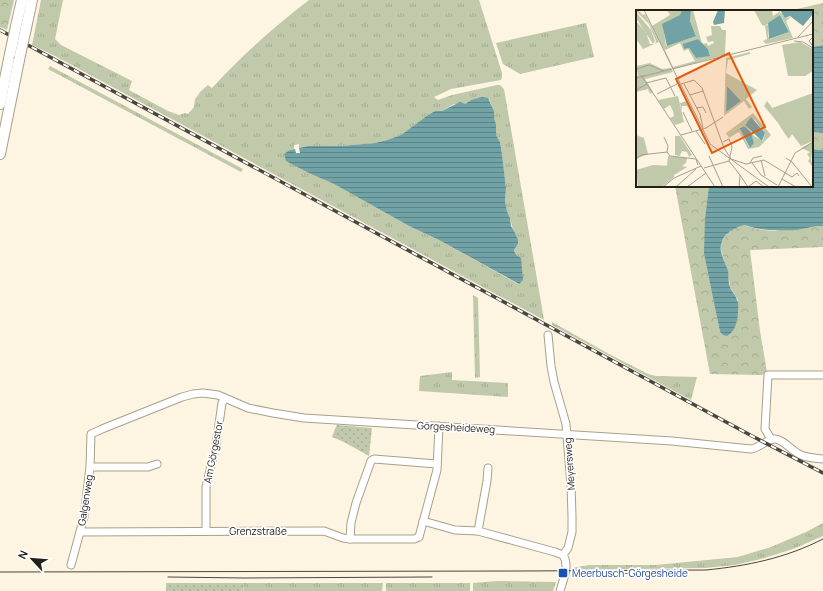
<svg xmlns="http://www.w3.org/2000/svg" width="823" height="591" font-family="Manrope,sans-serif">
<defs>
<pattern id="grass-tufts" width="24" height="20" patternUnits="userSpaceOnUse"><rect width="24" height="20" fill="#c0c9aa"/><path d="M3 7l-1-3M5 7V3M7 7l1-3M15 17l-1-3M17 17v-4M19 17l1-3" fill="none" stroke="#a5ac92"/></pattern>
<pattern id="forest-crowns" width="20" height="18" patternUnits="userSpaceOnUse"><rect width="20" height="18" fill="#c0c9aa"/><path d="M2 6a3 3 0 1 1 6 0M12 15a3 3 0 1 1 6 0" fill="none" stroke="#a5ac92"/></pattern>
<pattern id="park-dots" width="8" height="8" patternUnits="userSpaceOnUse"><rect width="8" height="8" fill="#c0c9aa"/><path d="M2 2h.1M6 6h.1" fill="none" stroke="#a5ac92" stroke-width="1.8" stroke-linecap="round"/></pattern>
<pattern id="water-rules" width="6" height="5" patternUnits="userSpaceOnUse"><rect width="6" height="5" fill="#71a3a6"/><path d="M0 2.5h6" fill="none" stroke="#5c8486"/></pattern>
</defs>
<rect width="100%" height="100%" fill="#fdf5e1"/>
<g fill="url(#grass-tufts)" fill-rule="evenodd">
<path d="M 41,0 L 63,0 L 55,39 L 61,45 L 132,81 L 129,90 L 168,111 L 179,115 L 185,113 L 188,114 L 194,107 L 195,99 L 201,91 L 208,85 L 212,88 C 241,56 274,27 309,0 L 479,0 L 502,73 L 502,77 L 501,80 L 451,89 L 434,97 L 438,100 L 452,95 L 497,85 L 500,85 L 504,89 L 541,302 L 544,320 L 55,56 L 32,45 ZM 489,99 L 494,111 L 494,118 L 496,124 L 496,135 L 500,142 L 502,154 L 506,188 L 505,201 L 507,211 L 510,218 L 513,230 L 515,233 L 518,244 L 514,250 L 515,253 L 518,257 L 518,284 L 439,240 L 409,226 L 334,184 L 325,180 L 290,150 L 294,149 L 294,145 L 299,144 L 299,148 L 308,146 L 340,146 L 375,143 L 387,140 L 401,135 L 428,115 L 435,111 L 442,111 L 454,104 L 465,104 L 471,100 Z"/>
<polygon points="586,23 594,57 520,74 503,64 496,43"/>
<polygon points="50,66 243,169 241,172 48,69"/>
<polygon points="473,295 478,298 480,377 475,378"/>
<polygon points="552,322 609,354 648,374 656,376 697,377 691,400 552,325"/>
<polygon points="452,372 452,380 508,383 508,397 419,391 420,376"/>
<polygon points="823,523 823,536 793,549 761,559 735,565 705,568 572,570 572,568 589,565 656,565 738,557 771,547 806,532"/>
<polygon points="497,581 556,582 553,591 473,591 473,583"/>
<polygon points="244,583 383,583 382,591 243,591"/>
<rect x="386" y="583" width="84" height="8"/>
</g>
<g fill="url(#forest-crowns)">
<polygon points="0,0 14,0 7,30 0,27"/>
<polygon points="823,3 823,45 812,47 812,11 788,11"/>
<polygon points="812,132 823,133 823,150 812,149"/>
<path d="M 675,186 L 710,186 L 709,187 L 717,318 L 720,332 L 723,335 L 738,300 L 730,287 L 728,273 L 721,250 L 721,245 L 722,241 L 728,232 L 734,228 L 745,225 C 770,236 797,228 823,226 L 823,247 L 750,250 L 760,331 L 767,372 L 762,375 L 710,374 Z"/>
</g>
<g fill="url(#park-dots)">
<polygon points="337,425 372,428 369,456 344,442 332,437 335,429"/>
<polygon points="166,583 244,583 243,591 166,591"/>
</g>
<g fill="url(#water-rules)">
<polygon points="823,45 823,133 812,132 812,47"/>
<path d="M 482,97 L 488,98 L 494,111 L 494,118 L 496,124 L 496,135 L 500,142 L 502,154 L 506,188 L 505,201 L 507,211 L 510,218 L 511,226 L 515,233 L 518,240 L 518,244 L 514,250 C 515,254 517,256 521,258 L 523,280 L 519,284 L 439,240 L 409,226 L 334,184 L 307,172 L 286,161 L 284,154 L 290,150 L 295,149 L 296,153 L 300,153 L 299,148 L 308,146 L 340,146 L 375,143 L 387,140 L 401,135 L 428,115 L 435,111 L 442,111 L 460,102 L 465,104 L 471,100 Z"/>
<path d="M 812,149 L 823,150 L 823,226 C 813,226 804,229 795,230 C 779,231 760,231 745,225 C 735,227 723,233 721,245 C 719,252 726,264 728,271 C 729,276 728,282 730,287 C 731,291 736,295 737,300 C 739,304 738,308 738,312 C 737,322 736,330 727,336 L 723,335 L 720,332 L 704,253 L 705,219 L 709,187 L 710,186 L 812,186 Z"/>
</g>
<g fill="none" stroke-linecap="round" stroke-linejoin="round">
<g stroke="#a7a08d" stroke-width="9">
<g id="minor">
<path d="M 548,335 L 551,366 L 554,382 L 566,424 L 571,485 L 572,516 L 572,532 L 568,548 L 563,555 C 570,565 563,580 560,591"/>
<polyline points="771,439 765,429 768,375 823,375"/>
<polyline points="90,467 148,467 157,464"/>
<polyline points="423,521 455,530 478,531 555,552 563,555"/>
<polyline points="206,531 206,487 216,445 222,403 225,398"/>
<polyline points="478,531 487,481 488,468"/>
<polyline points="80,532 324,531 343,538 350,539 414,539 419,537 437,470 439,426"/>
<polyline points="350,539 351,523 356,503 371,461 374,459 437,464"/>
<path d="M 71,565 L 84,517 L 90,467 L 91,434 L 102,429 L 182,397 L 193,394 L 203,393 L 218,395 L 248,408 L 273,413 L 304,418 L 672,441 L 751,449 C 759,448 766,440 774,439 C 782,438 793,452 801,455 C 808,458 815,458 823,459"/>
</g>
</g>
<g stroke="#a7a08d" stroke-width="12">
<g id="highway">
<polyline points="16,26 22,0"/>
<polyline points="26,28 32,0"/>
<polyline points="0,104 10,54"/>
<polyline points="0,154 19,60"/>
</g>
</g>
<use href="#minor" stroke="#fff" stroke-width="7"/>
<use href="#highway" stroke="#fff" stroke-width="10"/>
<g stroke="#4a463d" stroke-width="1">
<path d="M 0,572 L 522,571 L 706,570 C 747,566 786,558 823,539"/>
<polyline points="168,577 244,578 432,577"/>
</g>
<g stroke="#4a463d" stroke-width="3.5">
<polyline id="rail" points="0,30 752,436 823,473"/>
</g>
<use href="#rail" stroke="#fff" stroke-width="2" stroke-dasharray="6" stroke-linecap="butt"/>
<g stroke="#a7a08d" stroke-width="12" stroke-linecap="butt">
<g id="highway-bridge">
<polyline points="10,54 16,26"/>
<polyline points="19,60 26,28"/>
</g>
</g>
<use href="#highway-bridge" stroke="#fff" stroke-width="10"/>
</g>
<rect fill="#1a4fb4" stroke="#fff" stroke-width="1.5" x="558" y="568" width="10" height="10" rx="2"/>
<g text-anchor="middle" stroke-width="3.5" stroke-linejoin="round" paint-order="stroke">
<g font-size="10" fill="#232019" stroke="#fff">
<text transform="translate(456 427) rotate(3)" y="4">Görgesheideweg</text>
<text transform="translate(213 452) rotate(-79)" y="4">Am Görgestor</text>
<text transform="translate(569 464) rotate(-94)" y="4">Meyersweg</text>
<text transform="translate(85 500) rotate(-81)" y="4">Galgenweg</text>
<text x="258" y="535">Grenzstraße</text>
</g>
<g font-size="10" fill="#164399" stroke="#fff" text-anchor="start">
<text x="572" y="577">Meerbusch-Görgesheide</text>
</g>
</g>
<g transform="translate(636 10)">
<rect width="177" height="177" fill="#fdf5e1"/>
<path d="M 2,0 L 7,5 L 9,4 L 23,32 L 7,39 L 0,29 L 0,14 L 2,13 L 10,23 L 14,34 L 19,34 L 20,31 L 13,14 L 0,1 ZM 31,0 L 46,0 L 45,5 L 27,16 L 30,36 L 60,25 L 54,11 L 55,0 L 57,0 L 66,34 L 71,33 L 72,36 L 78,33 L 77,31 L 72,32 L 70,27 L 76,25 L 75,16 L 84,16 L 86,20 L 90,20 L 89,45 L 37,59 L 16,16 L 34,5 ZM 62,29 L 72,39 L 74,45 L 60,48 L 53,38 L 48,39 L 49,35 ZM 44,33 L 48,41 L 52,39 L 59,51 L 37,57 L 29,40 ZM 118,0 L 136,0 L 137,6 L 143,2 L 144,5 L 129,16 L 126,15 ZM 0,2 L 15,20 L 19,31 L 17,34 L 0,8 ZM 114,42 L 114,44 L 92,50 L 90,63 L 121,80 L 110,89 L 116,97 L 113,99 L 108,91 L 88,106 L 90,48 ZM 91,76 L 105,91 L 90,102 L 91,81 ZM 14,53 L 26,59 L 35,58 L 37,62 L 9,69 L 17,82 L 14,84 L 12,79 L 0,82 L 0,66 L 2,65 L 0,56 ZM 51,91 L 65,119 L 51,96 L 46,96 L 46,101 L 44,93 ZM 131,91 L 147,112 L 142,113 L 128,96 ZM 0,125 L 8,128 L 12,144 L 0,149 ZM 39,126 L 44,126 L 56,145 L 53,147 L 51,142 L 46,141 L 44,146 L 39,145 ZM 32,146 L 51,148 L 50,153 L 46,156 L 51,157 L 38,165 L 37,156 L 37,167 L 20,177 L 34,156 L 31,156 Z" fill="#c0c9aa" fill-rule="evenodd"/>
<path d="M 142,0 L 150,8 L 155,7 L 150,11 L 157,28 L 130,34 L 127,31 L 131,29 L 129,16 L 132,15 L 132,27 L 134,29 L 153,22 ZM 164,32 L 177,39 L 177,61 L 169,66 L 152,66 L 146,35 ZM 177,83 L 177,131 L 165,136 L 156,124 L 153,129 L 149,124 L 142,113 L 146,111 L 136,98 ZM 42,86 L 48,112 L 39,115 L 34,108 L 38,106 L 37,101 L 34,95 L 28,99 L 22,90 ZM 117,103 L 135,125 L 123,137 L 112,139 L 103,122 L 93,128 L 90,123 ZM 115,109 L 119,110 L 129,123 L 127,131 L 118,126 L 109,114 ZM 108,116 L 115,122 L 118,133 L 113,137 L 104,119 L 94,122 ZM 177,132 L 175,150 L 177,157 L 172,151 L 174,148 L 171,144 L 174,142 L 165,138 Z" fill="#c0c9aa" fill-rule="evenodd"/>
<path d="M 17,155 L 38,156 L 38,167 L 26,177 L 2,177 L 0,160 Z" fill="#c0c9aa"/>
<path d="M 46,0 L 55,0 L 54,11 L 60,26 L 31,36 L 26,14 L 44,5 ZM 82,0 L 89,0 L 88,13 L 78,15 L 77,12 ZM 144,0 L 176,0 L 176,5 L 167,16 L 154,6 L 149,8 ZM 144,5 L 153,22 L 133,29 L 132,13 ZM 62,29 L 72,39 L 74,46 L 60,48 L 53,38 L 48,39 L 47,34 ZM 91,76 L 105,91 L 90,102 ZM 115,107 L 129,123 L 126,131 L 109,115 ZM 108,116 L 115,122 L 118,133 L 114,138 L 104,119 L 94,123 Z" fill="#71a3a6"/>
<path fill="none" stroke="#a6a091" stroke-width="1" d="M 8,0 L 74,134 L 133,177M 162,27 L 177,11M 158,31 L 167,32 L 177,38M 177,36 L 173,31 L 177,27M 1,59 L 13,55 L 28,61M 5,65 L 79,177M 0,68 L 177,24M 10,73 L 30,68 L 39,86M 45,74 L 58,70 L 66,78 L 88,138 L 95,149 L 110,154 L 128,150 L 156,167 L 161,163 L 163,166M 48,74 L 64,104M 0,80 L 11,74M 21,84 L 41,74M 54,85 L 67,81M 60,98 L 67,97 L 70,103M 47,102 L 56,121M 64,104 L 67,118M 60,121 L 69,134M 45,125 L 70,118 L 87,107M 28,127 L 32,136 L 31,142M 87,132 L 93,129 L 96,137 L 93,151M 73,146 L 87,177M 150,148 L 156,152 L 176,177M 0,149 L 5,145 L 31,142 L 34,146 L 60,149 L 62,155M 125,150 L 129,166M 93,151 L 104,165 L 103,177M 114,153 L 117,148 L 126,146M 116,153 L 125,165 L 141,175M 68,158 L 93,151M 104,165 L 112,177M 146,169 L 160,177M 27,177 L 38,168 L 65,156M 40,177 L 60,159M 51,177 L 70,163M 112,177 L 120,171 L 128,177M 142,177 L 159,143 L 177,132"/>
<path fill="#e8590c" fill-opacity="0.15" stroke="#e8590c" stroke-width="2" d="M 93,43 L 129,117 L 76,143 L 40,69 Z"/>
<rect width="177" height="177" fill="none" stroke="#232019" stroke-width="2"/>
</g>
<g transform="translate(32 559) rotate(296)" stroke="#ffffff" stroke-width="3" paint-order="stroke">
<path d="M0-3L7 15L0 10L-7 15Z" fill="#232019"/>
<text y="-6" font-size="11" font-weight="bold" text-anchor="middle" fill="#232019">N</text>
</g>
</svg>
